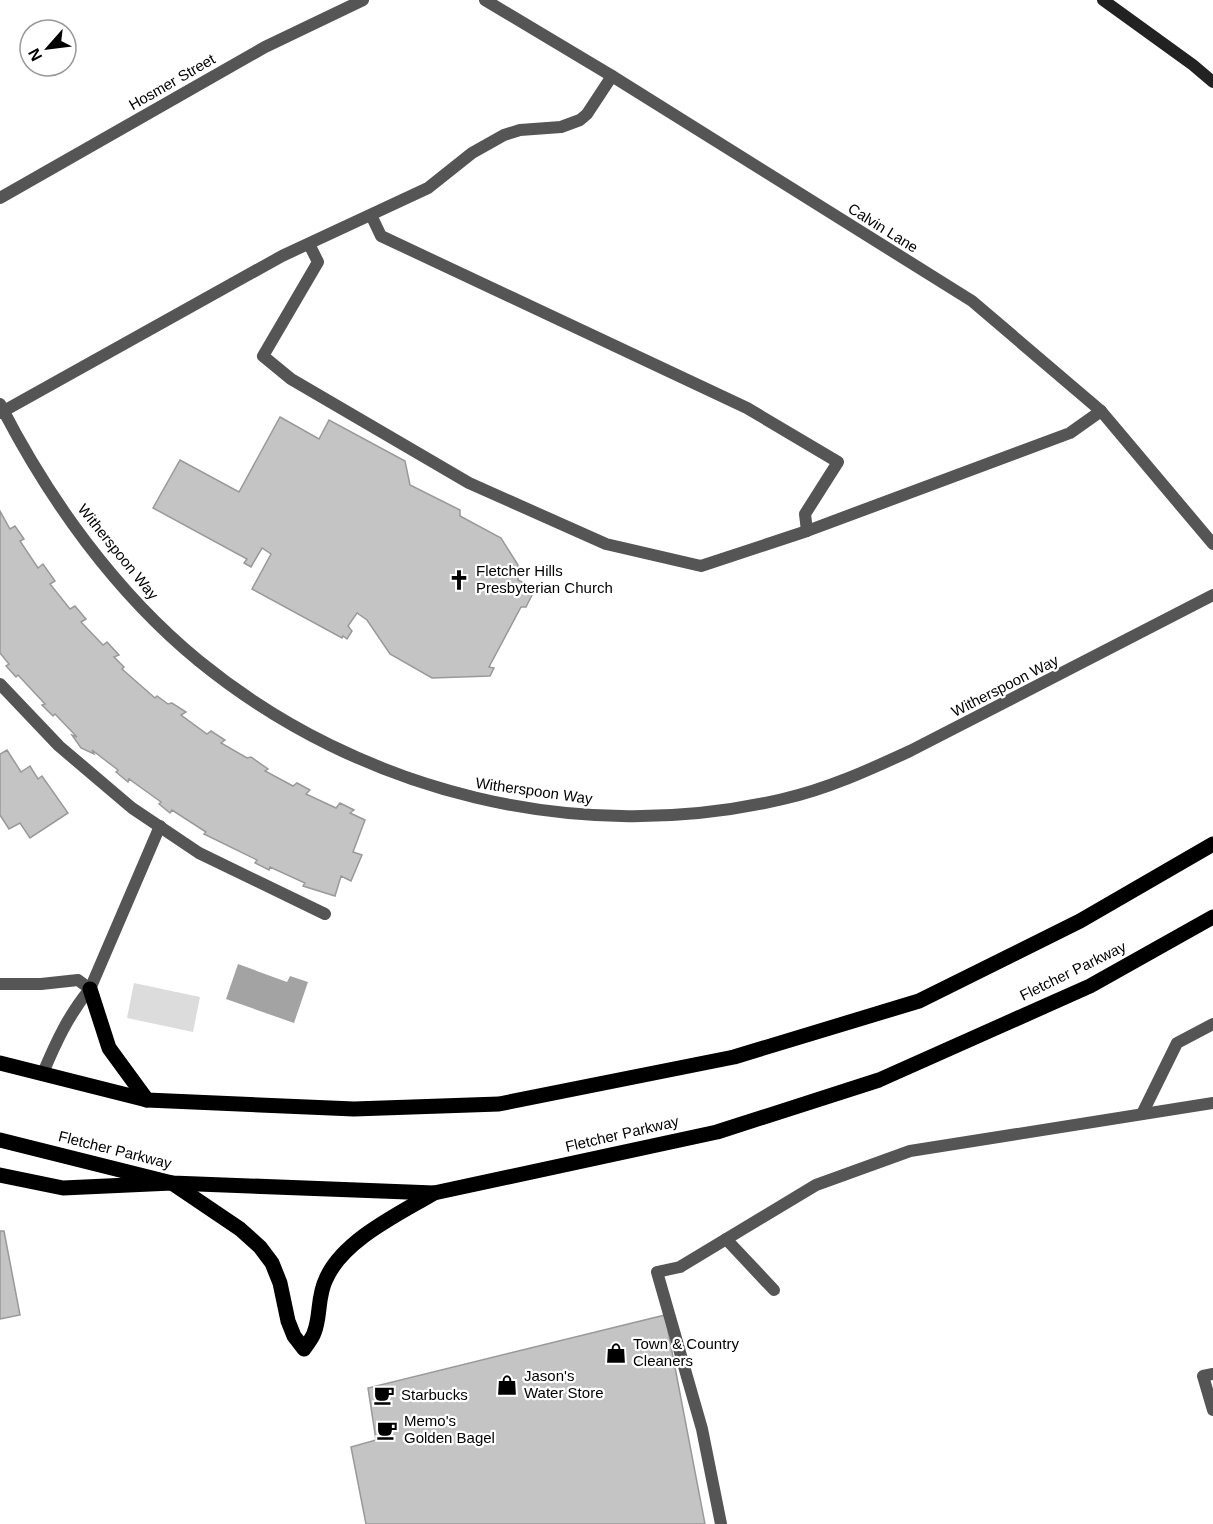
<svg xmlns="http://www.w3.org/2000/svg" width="1213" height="1524" font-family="Helvetica,sans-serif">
<rect width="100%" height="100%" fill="#fff"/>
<polygon fill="#dcdcdc" points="134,983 200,997 193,1032 127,1018"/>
<polygon fill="#a3a3a3" points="238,964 287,982 290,976 308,982 294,1023 226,999"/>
<g fill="#c4c4c4" stroke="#999" stroke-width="1.5">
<polygon points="280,417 319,439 329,420 405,461 410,485 460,510 460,516 501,538 518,565 518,580 535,589 526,607 521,607 489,667 494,668 490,676 432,678 390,654 367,620 357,613 348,626 352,631 347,639 343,636 342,638 252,589 271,554 262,548 251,567 244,563 247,559 153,508 180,460 239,492"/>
<polygon points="0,511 10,529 15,526 24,539 20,541 38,568 43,564 55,581 50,584 70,609 75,606 86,619 81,622 103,645 107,642 119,655 114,657 124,667 122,669 155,698 157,696 168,704 172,703 186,712 181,715 207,734 211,731 225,740 221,743 247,758 251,757 268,769 265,771 293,786 297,783 310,790 306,794 336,808 340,803 354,810 350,813 365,820 353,852 362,855 351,881 341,876 335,896 303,886 305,883 270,867 269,870 255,863 257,860 204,834 206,832 172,810 170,813 159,804 161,802 129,779 128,782 116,772 118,770 92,750 94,754 81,748 72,735 77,737 55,714 53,716 42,705 45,704 18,675 16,677 6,666 9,664 0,653"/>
<polygon points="7,750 21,772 30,766 38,779 42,776 68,813 30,838 20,823 9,829 0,815 0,754"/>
<polygon points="0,1231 4,1231 20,1315 0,1319"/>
<polygon points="665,1315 705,1524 366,1524 351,1447 376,1440 368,1388"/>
</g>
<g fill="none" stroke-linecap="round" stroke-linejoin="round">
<g stroke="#555" stroke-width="12">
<polyline points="371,215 381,236 747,408 838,462 805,514 807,531"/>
<polyline points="309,244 318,262 263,356 291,379 469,483 606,544 701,566 807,531 1070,433 1101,411"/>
<polyline points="0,413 282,256 428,188 472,153 504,135 520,130 561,127 580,120 587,114 612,76"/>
<polyline points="0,684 59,746 132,808 199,853 325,914"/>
<polyline points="0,984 41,984 78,980 90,989"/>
<path d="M 43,1073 C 56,1042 69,1014 90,989 L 160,826"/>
<polyline points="1142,1114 1177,1043 1213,1024"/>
<polyline points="726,1239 774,1290"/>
<polyline points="721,1524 702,1429 657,1272 680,1267 816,1185 910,1151 1213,1103"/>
</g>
<g stroke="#555" stroke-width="12">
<polyline points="485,0 612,76 972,301 1101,411 1213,544"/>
<polyline points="0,198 265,47 363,0"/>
<path d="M 0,404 C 49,500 116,593 199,661 C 361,793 579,847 783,799 C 827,789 869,770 910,751 L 1213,595"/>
<polyline points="1213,1374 1203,1376 1213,1410"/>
</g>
<polyline stroke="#222" stroke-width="12" points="1103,0 1193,65 1213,82"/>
<g stroke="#000" stroke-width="15">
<polyline points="90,989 109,1048 147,1100"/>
<polyline points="0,1063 147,1100 354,1109 499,1104 734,1057 919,1001 1080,921 1213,844"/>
<polyline points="0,1140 172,1183 434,1193 717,1132 879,1080 1090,986 1213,917"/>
<path d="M 0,1175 L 63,1188 L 172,1183 L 240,1229 L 260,1247 L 272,1263 L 280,1283 L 288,1321 L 294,1336 L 304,1349 C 307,1344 312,1339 314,1333 C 321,1316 317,1297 326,1279 C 343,1240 399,1214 434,1193"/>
</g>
</g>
<defs>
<g id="church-bare" transform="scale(1.62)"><path d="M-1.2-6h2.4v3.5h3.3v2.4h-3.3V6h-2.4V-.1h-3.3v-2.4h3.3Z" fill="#000" stroke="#fff" stroke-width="2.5" paint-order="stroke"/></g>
<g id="shop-bare" transform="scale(1.62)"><path d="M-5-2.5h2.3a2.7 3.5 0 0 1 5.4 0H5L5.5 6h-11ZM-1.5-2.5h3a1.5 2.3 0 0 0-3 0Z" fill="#000" stroke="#fff" stroke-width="2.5" paint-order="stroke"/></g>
<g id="cafe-bare" transform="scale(1.62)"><path d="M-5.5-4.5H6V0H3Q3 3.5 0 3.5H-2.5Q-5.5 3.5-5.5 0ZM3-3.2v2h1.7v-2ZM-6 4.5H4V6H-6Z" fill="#000" stroke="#fff" stroke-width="2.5" paint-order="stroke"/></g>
</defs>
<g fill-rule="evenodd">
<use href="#church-bare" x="459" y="580"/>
<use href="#shop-bare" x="616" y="1353"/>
<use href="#shop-bare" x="507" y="1385"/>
<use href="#cafe-bare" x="384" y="1395"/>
<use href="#cafe-bare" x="387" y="1430"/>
</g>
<g text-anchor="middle" stroke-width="4.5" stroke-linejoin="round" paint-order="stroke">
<g font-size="15" fill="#000" stroke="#fff">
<text transform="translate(172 82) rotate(-30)" y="5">Hosmer Street</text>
<text transform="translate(883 228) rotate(32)" y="5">Calvin Lane</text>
<text transform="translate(118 552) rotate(51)" y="5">Witherspoon Way</text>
<text transform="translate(1005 686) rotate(-27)" y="5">Witherspoon Way</text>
<text transform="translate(534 791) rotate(8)" y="5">Witherspoon Way</text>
<text transform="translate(1073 971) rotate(-26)" y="5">Fletcher Parkway</text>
<text transform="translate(622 1134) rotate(-13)" y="5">Fletcher Parkway</text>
<text transform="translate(115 1150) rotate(14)" y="5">Fletcher Parkway</text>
</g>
<g font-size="15" fill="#000" stroke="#fff" text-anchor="start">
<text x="476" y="576">Fletcher Hills<tspan x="476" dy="17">Presbyterian Church</tspan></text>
<text x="633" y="1349">Town &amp; Country<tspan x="633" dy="17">Cleaners</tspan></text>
<text x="524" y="1381">Jason's<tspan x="524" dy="17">Water Store</tspan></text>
<text x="401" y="1400">Starbucks</text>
<text x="404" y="1426">Memo's<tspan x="404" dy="17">Golden Bagel</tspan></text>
</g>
</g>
<g transform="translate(48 48) rotate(242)"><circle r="28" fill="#ffffff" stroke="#999999" stroke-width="1.5"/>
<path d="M0-4.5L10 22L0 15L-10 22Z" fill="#000000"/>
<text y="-9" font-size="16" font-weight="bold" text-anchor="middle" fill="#000000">N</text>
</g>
</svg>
